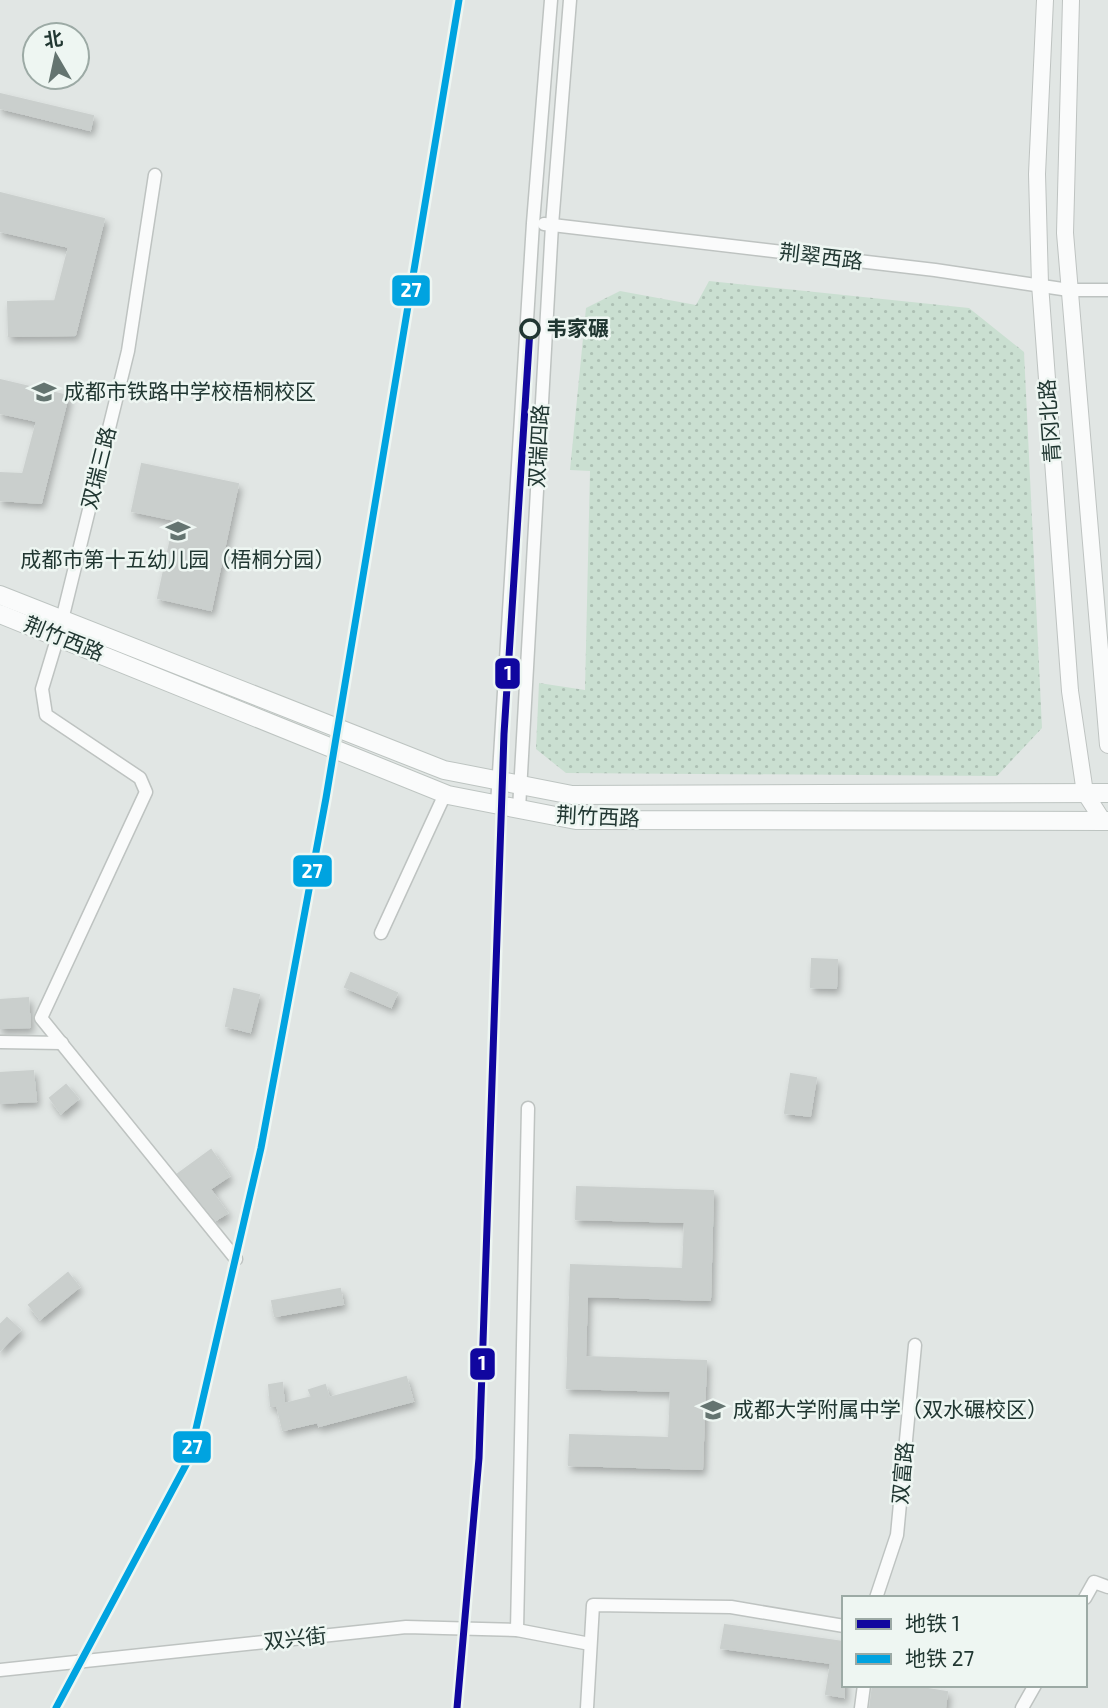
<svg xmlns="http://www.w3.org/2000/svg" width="1108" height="1708" font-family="'Exo 2','Noto Sans SC',sans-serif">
<defs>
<pattern id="grass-dots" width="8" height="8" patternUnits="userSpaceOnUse" patternTransform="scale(1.75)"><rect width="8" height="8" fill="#cadfd1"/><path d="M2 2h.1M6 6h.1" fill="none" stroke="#adc0b4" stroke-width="1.8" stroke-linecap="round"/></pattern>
<filter id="shadow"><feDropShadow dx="3" dy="5" stdDeviation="3.5" flood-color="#0004"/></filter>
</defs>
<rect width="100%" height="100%" fill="#e1e6e4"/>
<polygon fill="url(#grass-dots)" points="709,281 969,308 1024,352 1042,728 997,776 566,773 536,749 539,683 585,690 590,471 570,470 586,308 620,291 696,305"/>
<g fill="#cacfcd" stroke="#cacfcd" stroke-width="2" filter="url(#shadow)">
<polygon points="0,94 93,116 90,130 0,108"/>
<polygon points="0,193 104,219 75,335 9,336 8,302 55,301 69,247 0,231"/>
<polygon points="0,380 68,396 41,503 0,500 0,473 23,474 37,421 0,413"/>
<polygon points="142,464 238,484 211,610 158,598 175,520 132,511"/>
<polygon points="812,959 837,960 836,988 811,987"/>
<polygon points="351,973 397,993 391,1007 345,987"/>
<polygon points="234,989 259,995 250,1032 226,1026"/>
<polygon points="28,998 30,1027 0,1028 0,1000"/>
<polygon points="33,1071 36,1101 0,1103 0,1073"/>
<polygon points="791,1074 816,1078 810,1116 785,1113"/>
<polygon points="66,1085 78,1099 61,1113 50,1098"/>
<polygon points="211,1150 229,1176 210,1189 227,1213 216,1220 178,1174"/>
<polygon points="577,1187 713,1191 710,1300 587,1296 585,1357 706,1361 702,1469 569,1465 570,1435 669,1438 671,1391 567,1388 571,1265 683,1269 685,1222 576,1219"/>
<polygon points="68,1273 79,1287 40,1319 29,1305"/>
<polygon points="340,1289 343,1304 275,1316 272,1301"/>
<polygon points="7,1318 20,1330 0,1350 0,1325"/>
<polygon points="406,1377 413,1401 319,1426 318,1422 283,1430 277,1405 271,1406 269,1385 282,1383 284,1404 312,1397 309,1390 325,1385 329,1398"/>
<polygon points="725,1625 844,1642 844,1697 826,1694 831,1663 721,1648"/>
<polygon points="873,1685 903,1685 947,1692 945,1708 870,1708"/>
</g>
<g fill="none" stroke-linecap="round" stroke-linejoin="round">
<g stroke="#bec3c1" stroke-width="15">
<g id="minor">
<polyline points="155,175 128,351 58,636 42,689 46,715 140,778 146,792 41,1018 236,1259"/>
<polyline points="544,224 935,270 1069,290 1108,290"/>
<polyline points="497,805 533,223 551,0"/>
<polyline points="519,809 552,225 570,0"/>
<polyline points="381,933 445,794"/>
<polyline points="0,1042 62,1043"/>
<polyline points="876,1598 897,1535 915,1345"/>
<polyline points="1085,1598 1094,1582 1108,1587"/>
<polyline points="517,1630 528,1108"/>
<polyline points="0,1670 406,1627 517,1630 590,1644"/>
<polyline points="587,1708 593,1605 731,1607 844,1626"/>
<polyline points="861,1708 864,1685"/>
<polyline points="1022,1708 1035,1685"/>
</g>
</g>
<g stroke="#bec3c1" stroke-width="18">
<g id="tertiary">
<polyline points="1045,0 1037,174 1040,284 1070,691 1085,793 1103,821"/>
<polyline points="1071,0 1065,233 1108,745"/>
</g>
</g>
<g stroke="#bdc4c1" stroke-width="20">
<g id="secondary">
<polyline points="0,595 444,770 572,795 1108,793"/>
<polyline points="0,614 448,795 576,820 1108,821"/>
</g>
</g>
<use href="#minor" stroke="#fafbfb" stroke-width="12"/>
<use href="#tertiary" stroke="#fafbfb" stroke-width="16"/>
<use href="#secondary" stroke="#fafbfb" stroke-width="18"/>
<g stroke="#eef6f2" stroke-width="12">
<polyline id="metro-1" points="457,1708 479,1458 504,734 530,329"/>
</g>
<g stroke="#eef6f2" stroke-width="12">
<polyline id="metro-2" points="56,1708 189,1459 261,1148 326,798 459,0"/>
</g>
<use href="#metro-1" stroke="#10069f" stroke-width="7"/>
<use href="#metro-2" stroke="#00a3e0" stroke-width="7"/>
</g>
<defs>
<g id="school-bare" transform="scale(1.89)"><path d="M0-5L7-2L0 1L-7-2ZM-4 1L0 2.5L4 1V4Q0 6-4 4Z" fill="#647470" stroke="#eef6f2" stroke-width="2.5" paint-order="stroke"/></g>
</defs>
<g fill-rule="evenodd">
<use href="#school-bare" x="44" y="392"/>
<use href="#school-bare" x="178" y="531"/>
<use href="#school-bare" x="713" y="1410"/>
</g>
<circle fill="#eef6f2" stroke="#213732" stroke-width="3.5" cx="530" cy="329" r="9"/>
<g text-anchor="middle" stroke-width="5" stroke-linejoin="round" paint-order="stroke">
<g font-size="21" fill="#213732" stroke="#eef6f2">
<text transform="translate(821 257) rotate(7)" y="7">荆翠西路</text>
<text transform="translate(1050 421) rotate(-94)" y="7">青冈北路</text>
<text transform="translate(539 446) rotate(-87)" y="7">双瑞四路</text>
<text transform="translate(99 468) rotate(-76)" y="7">双瑞三路</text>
<text transform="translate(64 639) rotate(22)" y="7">荆竹西路</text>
<text transform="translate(598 817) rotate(3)" y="7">荆竹西路</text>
<text transform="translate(903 1473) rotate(-85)" y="7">双富路</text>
<text transform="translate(295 1639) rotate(-6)" y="7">双兴街</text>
</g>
<g font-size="21" font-weight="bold" fill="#213732" stroke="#eef6f2" text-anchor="start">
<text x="546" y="336">韦家碾</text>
</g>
<g font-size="21" fill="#213732" stroke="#eef6f2" text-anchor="start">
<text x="64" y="399">成都市铁路中学校梧桐校区</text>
<text x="178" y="567" text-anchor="middle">成都市第十五幼儿园（梧桐分园）</text>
<text x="733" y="1417">成都大学附属中学（双水碾校区）</text>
</g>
</g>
<g stroke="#eef6f2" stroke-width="2.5">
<rect x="391" y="274" width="40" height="33" rx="7" fill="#00a3e0"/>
<rect x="494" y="657" width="27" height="33" rx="7" fill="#10069f"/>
<rect x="292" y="854" width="41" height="34" rx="7" fill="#00a3e0"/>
<rect x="469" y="1347" width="27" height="34" rx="7" fill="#10069f"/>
<rect x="172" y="1430" width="40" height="34" rx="7" fill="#00a3e0"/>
</g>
<g font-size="19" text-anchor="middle" font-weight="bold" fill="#fff">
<text x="411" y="297">27</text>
<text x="508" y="680">1</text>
<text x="312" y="878">27</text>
<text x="482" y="1370">1</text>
<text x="192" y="1454">27</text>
</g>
<rect x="842" y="1596" width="245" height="91" fill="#eef6f2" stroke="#9caaa5" stroke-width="2"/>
<rect x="856" y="1619" width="35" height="10" fill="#10069f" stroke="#9caaa5" stroke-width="2"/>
<text x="905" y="1631" font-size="21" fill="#213732">地铁 1</text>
<rect x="856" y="1654" width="35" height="10" fill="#00a3e0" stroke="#9caaa5" stroke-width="2"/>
<text x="905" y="1666" font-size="21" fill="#213732">地铁 27</text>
<g transform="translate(56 56) rotate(351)"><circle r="33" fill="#eef6f2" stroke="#9caaa5" stroke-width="2"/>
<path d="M0-5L12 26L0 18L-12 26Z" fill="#647470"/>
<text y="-10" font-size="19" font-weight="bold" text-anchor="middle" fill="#213732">北</text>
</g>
</svg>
